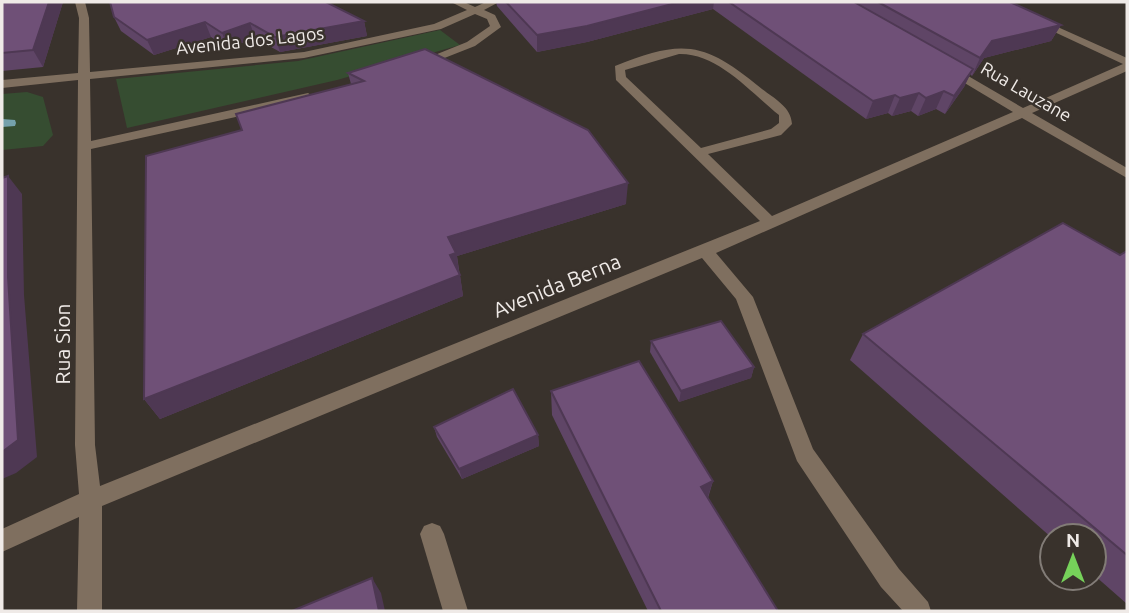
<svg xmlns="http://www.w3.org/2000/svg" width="1129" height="613" font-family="Ubuntu,sans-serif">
<rect width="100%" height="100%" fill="#39322c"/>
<g fill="#364d31">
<polygon points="440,30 460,45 337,80 127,128 116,79 298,61"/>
<polygon points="27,92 43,97 53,135 43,146 2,150 2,94"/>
</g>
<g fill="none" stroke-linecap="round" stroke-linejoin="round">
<polygon fill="#75a1ac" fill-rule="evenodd" points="2,119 15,120 16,123 15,126 2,127"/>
<g fill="#7f6f5f" fill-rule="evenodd">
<path d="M 75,2 L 85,2 L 89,18 L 90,72 L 304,52 L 434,24 L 467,10 L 451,2 L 464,2 L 475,7 L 486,2 L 499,2 L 484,10 L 495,15 L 501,27 L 475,46 L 419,68 L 413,65 L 415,63 L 467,42 L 490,26 L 487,19 L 475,14 L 441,29 L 304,58 L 90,79 L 91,141 L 308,93 L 314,97 L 308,101 L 91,149 L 95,445 L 100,486 L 760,221 L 616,80 L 615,66 C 684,38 705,42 762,89 C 775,99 791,107 792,124 L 781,135 L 708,154 L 772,216 L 1013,112 L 943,70 L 943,66 L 951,66 L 1023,108 L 1123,64 L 1033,22 L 1042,20 L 1127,58 L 1127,71 L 1032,113 L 1127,168 L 1127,178 L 1022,118 L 716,253 L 753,297 L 813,449 L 899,569 L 928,602 L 931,611 L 903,611 L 881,587 L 797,461 L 736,299 L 702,258 L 102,506 L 102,611 L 77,611 L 79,517 L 2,552 L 2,529 L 79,494 L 75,445 L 78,80 L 2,88 L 2,80 L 78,73 L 79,18 ZM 679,54 C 718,53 750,92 779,115 L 779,123 L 771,129 L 701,148 L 626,77 L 625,70 Z"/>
<polygon points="432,523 440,526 444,534 468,611 443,611 420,534 424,526"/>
</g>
</g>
<g fill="#5f4566">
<polygon points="2,2 63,2 43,67 2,71"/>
<polygon points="496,2 1010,2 1061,25 1051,41 984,58 972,76 970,74 964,87 945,114 936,109 918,116 911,111 892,116 888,113 866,119 713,9 587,42 537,52 497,6"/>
<polygon points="114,17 364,21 367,36 280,52 255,38 228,48 211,37 154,55 121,31"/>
<polygon points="348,73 626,204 457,256 463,296 160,419 144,399 242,130 351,84"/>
<polygon points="1127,251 1127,604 1094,575 1094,536 1052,536 1052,538 850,360 863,334 1120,255"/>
<polygon points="651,341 754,367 751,378 679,402 650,352"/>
<polygon points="551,391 713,481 708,498 778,611 648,611 552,415"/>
<polygon points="434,427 538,435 539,446 462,479 437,437"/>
</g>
<g fill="#4e3853">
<polygon points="49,2 63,2 43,67 33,50"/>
<polygon points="680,2 714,2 713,9 587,42 537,52 537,35"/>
<polygon points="364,21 367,36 280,52 275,37"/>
<polygon points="205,22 211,37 154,55 147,40"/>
<polygon points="250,23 255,38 228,48 222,33"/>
<polygon points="1061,25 1051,41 984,58 972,76 980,58 992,41"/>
<polygon points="973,69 964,87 945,114 954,96"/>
<polygon points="944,91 936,109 918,116 926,98"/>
<polygon points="919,93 911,111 892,116 900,98"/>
<polygon points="895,95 888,113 866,119 873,101"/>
<polygon points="8,176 22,194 24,295 37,457 16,473 2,479"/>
<polygon points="628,183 626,204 457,256 459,273 453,275 448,237"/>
<polygon points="460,275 463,296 160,419 144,399"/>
<polygon points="754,367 751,378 679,402 681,391"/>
<polygon points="538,435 539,446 462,479 459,469"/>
<polygon points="713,481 706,502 701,487"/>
<polygon points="372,578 381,593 385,611 379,611"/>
</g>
<g fill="#6f5077" stroke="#4e3853" stroke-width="2">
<polygon points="2,2 49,2 33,50 2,53"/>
<polygon points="110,2 326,2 364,21 275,37 250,23 222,33 205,22 147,40 114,17"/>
<polygon points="506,2 680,2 587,26 537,35"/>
<polygon points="729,2 854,2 973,69 954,96 944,91 926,98 919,93 900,98 895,95 873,101"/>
<polygon points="878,2 1010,2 1061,25 992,41 980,58"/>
<polygon points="425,49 588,130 628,183 448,237 456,253 450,255 460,275 144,399 146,156 242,130 236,114 364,81 348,73"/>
<polygon points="8,176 8,277 18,440 2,452 2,178"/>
<polygon points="1063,223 1120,255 1127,251 1127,555 863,334"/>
<polygon points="721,321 754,367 681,391 651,341"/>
<polygon points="639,361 713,481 701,487 778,611 661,611 551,391"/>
<polygon points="513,389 538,435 459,469 434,427"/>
<polygon points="372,578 379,611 292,611"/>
</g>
<g text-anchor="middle" stroke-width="5" stroke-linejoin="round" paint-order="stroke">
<g font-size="18" fill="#efeae7" stroke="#39322c">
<text transform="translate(250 41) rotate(-6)" y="6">Avenida dos Lagos</text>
<text transform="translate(1026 92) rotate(30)" y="6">Rua Lauzane</text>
</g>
<g font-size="21" fill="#efeae7" stroke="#39322c">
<text transform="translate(557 286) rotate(-22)" y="7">Avenida Berna</text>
<text transform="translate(63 344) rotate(-90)" y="7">Rua Sion</text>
</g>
</g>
<rect width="1129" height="613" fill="none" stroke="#efeae7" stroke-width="7"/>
<g transform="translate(1073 557)"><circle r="33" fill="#39322c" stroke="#827c77" stroke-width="2"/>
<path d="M0-5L12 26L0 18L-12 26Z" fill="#76d25a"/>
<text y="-10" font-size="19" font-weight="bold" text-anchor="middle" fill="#efeae7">N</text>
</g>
</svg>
